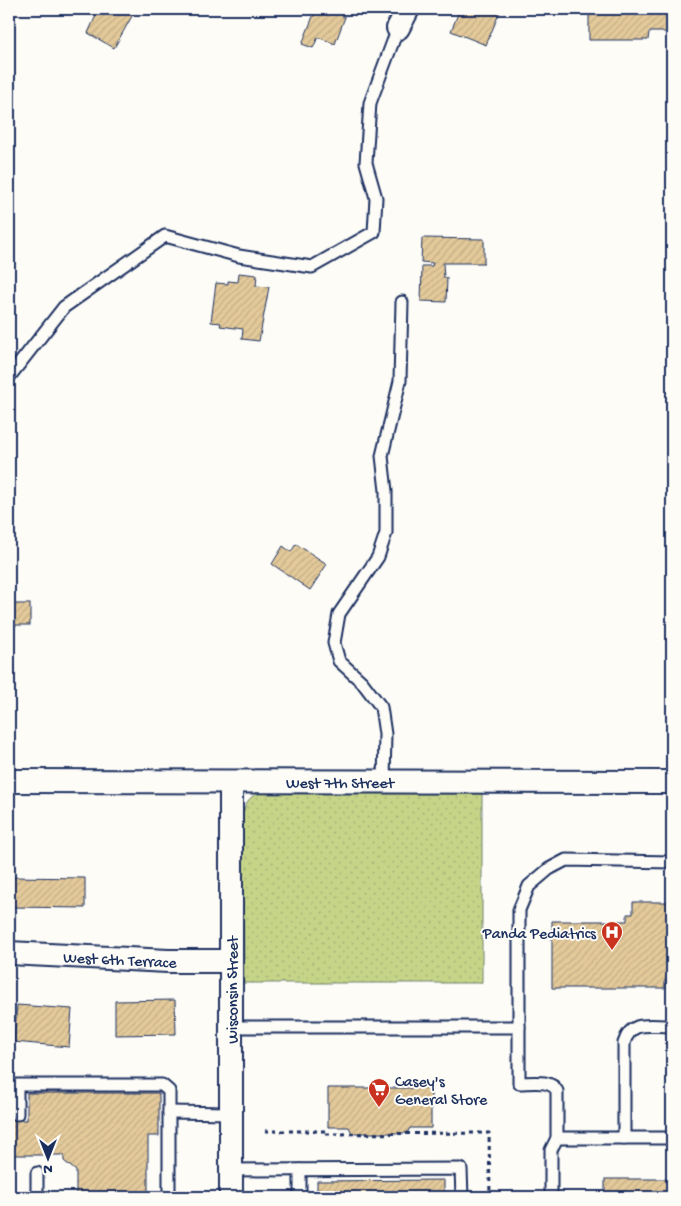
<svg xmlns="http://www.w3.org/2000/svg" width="681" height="1206" font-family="'Gochi Hand',sans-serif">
<defs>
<pattern id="grass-dots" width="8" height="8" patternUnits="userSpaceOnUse" patternTransform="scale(1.25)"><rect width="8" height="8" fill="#c6d488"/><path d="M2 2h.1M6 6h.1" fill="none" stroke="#aab678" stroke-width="1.8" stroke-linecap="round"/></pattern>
<pattern id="building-hatch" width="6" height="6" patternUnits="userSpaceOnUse" patternTransform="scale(1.25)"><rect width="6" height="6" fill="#e4ca9a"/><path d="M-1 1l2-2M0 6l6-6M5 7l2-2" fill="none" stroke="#c3ae87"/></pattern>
</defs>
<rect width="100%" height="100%" fill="#fdfcf7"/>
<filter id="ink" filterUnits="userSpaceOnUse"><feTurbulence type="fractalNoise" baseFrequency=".02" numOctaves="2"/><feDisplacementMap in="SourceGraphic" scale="10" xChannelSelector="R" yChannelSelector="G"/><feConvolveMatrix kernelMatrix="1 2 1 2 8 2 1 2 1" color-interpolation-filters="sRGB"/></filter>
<g filter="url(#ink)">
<path fill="url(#grass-dots)" stroke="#708273" d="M 265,792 L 482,793 L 482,983 L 244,983 L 243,815 C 245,801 251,794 265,792 Z"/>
<g fill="url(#building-hatch)" stroke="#1b2f5e">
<polygon points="99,9 104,12 106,9 136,9 114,48 88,33"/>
<polygon points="316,9 345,9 342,16 345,17 335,44 318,37 313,48 302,44"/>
<polygon points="460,9 501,9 486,45 451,31"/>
<polygon points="589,9 671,9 672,32 649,32 648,40 589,40"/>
<polygon points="422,238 484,239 484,263 443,263 444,278 447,278 446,302 421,301 422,266 432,266 433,263 421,262"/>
<polygon points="239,273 257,275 256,286 269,287 259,341 242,339 243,329 220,326 221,323 211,322 216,283 228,284 228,281 238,282"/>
<polygon points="296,544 327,564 310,590 272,564 283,546 291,552"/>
<rect x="9" y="604" width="21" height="21"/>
<polygon points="11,877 85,878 85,908 11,907"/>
<polygon points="633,902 672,902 672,994 670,994 670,980 665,980 665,988 552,988 552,921 627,921 627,914 633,914"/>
<polygon points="175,1000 176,1034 115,1035 115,1001"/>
<polygon points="17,1005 72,1009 69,1047 14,1042"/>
<polygon points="328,1088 431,1088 431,1128 410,1128 407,1133 352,1133 349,1127 328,1127"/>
<polygon points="27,1093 159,1093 159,1136 148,1136 148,1197 76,1197 76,1171 64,1161 64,1155 11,1155 11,1120 27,1120"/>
<rect x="605" y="1179" width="67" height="18"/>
<polygon points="444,1180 444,1197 317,1197 317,1181"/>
</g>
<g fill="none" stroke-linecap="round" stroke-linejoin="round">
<g stroke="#1b2f5e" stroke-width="15">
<g id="service">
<polyline points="9,377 64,307 165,236 239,256 312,267 374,232 376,198 366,163 370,103 398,28"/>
<polyline points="384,782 385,734 381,707 362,682 339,661 334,643 339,614 378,557 386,533 386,491 382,456 400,381 402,302"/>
<polyline points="231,1027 519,1027"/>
<polyline points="169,1112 231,1113"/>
<polyline points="17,1114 17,1085 162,1085 169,1091 169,1197"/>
<polyline points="557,1138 672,1138"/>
<path d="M 624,1138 L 624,1043 C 631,1020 648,1026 669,1026 L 672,1028"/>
<polyline points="231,1170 461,1169 462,1197"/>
<polyline points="300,1170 300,1197"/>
<polyline points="37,1197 37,1173"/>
<path d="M 551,1197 L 551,1150 L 557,1138 L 557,1091 C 551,1079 531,1083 519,1083 L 519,910 L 529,886 L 549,869 L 566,860 L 672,862"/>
</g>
</g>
<g stroke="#1b2f5e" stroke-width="26">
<g id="minor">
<polyline points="398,28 408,9"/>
<path id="s1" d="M 9,781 L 672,782"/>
<polyline points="231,783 231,1197"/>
<path id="s2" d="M 9,953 L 168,961 L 231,961"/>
</g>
</g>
<polyline stroke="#1b2f5e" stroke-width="3" stroke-dasharray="4 4" stroke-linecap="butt" points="265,1131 325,1131 325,1134 489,1133 490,1197"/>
<use href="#service" stroke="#fdfcf7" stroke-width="11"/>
<use href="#minor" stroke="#fdfcf7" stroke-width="22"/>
</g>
</g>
<defs>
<g id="hospital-pin" transform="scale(1.125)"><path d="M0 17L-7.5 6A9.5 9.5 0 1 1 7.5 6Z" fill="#c8321e" stroke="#fdfcf7"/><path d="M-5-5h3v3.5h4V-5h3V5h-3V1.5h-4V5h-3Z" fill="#fff"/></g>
<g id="supermarket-pin" transform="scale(1.125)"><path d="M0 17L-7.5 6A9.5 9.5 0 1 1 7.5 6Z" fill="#c8321e" stroke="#fdfcf7"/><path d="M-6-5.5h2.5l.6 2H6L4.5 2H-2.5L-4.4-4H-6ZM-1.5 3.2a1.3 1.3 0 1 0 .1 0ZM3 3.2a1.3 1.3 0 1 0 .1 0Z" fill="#fff"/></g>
</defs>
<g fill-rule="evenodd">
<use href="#hospital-pin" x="612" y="932"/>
<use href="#supermarket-pin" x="379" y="1089"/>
</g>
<g text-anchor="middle" stroke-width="4" stroke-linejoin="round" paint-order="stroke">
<g font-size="16" fill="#1b2f5e" stroke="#fdfcf7">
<text dy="6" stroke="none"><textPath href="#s1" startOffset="331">West 7th Street</textPath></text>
<text dy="6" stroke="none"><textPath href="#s2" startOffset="111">West 6th Terrace</textPath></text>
<text transform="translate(231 990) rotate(-90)" y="6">Wisconsin Street</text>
</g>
<g font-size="16" fill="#1b2f5e" stroke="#fdfcf7" text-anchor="end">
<text x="596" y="938">Panda Pediatrics</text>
<text x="395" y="1086" text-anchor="start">Casey's<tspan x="395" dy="18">General Store</tspan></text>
</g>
</g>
<rect width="681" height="1206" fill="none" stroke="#fdfcf7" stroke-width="30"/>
<rect x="15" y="15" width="651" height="1176" fill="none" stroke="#1b2f5e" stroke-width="2" filter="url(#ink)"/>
<g transform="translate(48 1158) rotate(180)" stroke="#fdfcf7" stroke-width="4" paint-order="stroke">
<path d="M0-4L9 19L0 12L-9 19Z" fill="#1b2f5e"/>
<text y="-8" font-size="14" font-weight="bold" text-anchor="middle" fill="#1b2f5e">N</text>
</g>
</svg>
